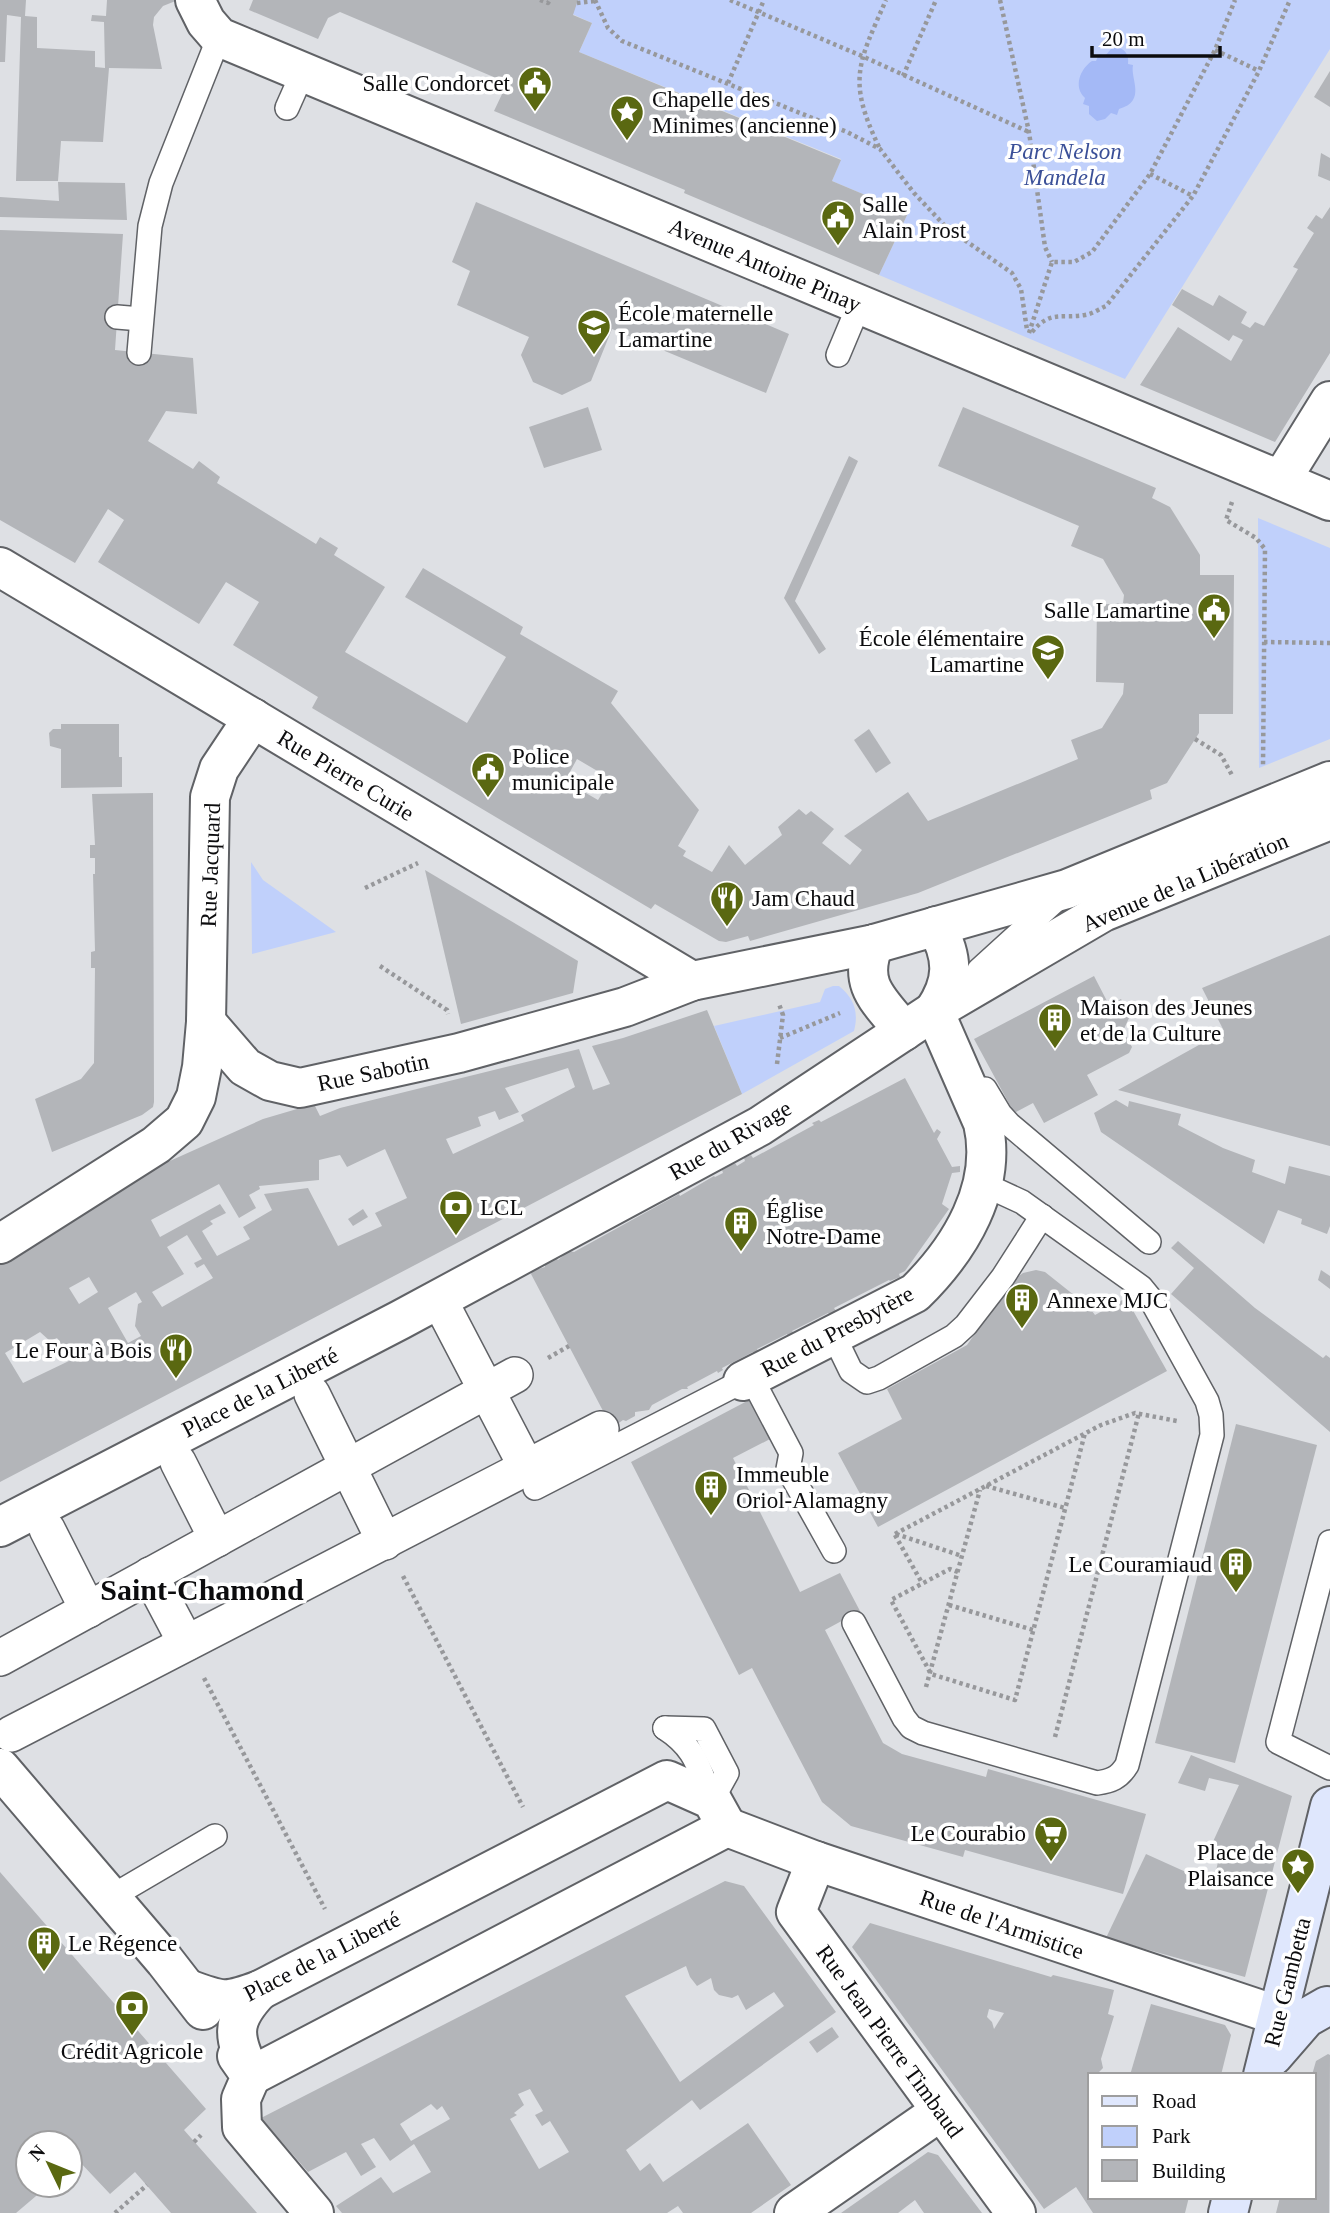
<svg xmlns="http://www.w3.org/2000/svg" width="1330" height="2213" font-family="'Times New Roman',serif">
<rect width="100%" height="100%" fill="#dee0e4"/>
<g fill="#c0d0fb">
<polygon points="550,0 1330,0 1330,49 1125,379 879,275 908,213 832,181 841,159 579,52 592,23 548,3"/>
<polygon points="1258,518 1330,548 1330,739 1259,768"/>
<polygon points="251,862 263,880 336,932 252,954"/>
<path d="M 833,986 L 839,986 C 854,998 859,1012 854,1031 L 742,1094 L 714,1026 L 820,1002 L 825,989 Z"/>
</g>
<path fill="#a4b9f6" d="M 1116,47 C 1125,49 1129,54 1128,64 L 1133,65 C 1130,79 1147,101 1119,109 L 1117,115 L 1111,113 L 1105,119 L 1097,121 L 1089,114 L 1089,106 L 1083,104 L 1085,98 C 1073,87 1080,69 1092,61 L 1096,61 L 1099,54 L 1105,56 L 1111,49 Z"/>
<g fill="#b3b5b9" fill-rule="evenodd">
<polygon points="0,0 26,0 25,16 37,17 37,48 95,51 95,67 105,68 104,22 91,21 92,15 106,16 107,0 178,0 163,6 154,17 153,25 162,69 109,68 103,142 61,141 58,181 16,181 21,17 7,15 5,62 0,62"/>
<polygon points="253,0 578,0 573,15 592,23 579,52 841,160 832,181 908,213 879,275 684,193 685,190 494,111 503,92 496,78 340,12 328,18 318,39 249,10"/>
<polygon points="1330,71 1330,107 1314,97"/>
<polygon points="1321,153 1330,158 1330,181 1318,176"/>
<polygon points="58,182 125,183 127,220 0,217 0,197 59,201"/>
<polygon points="476,202 789,334 766,393 612,329 591,381 562,395 533,382 521,355 529,337 457,305 470,271 452,262"/>
<polygon points="1330,207 1330,353 1275,442 1140,385 1178,327 1231,361 1243,340 1233,335 1229,341 1172,305 1182,289 1213,306 1219,295 1247,312 1241,323 1250,328 1255,322 1264,326 1298,269 1293,267 1314,233 1307,228 1316,215 1322,219"/>
<path d="M 0,230 L 123,234 L 115,350 L 193,358 L 197,414 L 166,411 L 148,441 L 193,469 L 199,461 L 220,477 L 217,483 L 316,544 L 320,537 L 338,548 L 334,555 L 385,587 L 345,652 L 467,723 L 506,657 L 405,597 L 423,568 L 523,627 L 520,634 L 618,691 L 611,703 L 699,810 L 678,846 L 686,851 L 683,856 L 712,872 L 729,845 L 745,865 L 782,835 L 778,827 L 799,809 L 806,815 L 811,811 L 834,829 L 822,843 L 850,865 L 862,850 L 844,836 L 908,792 L 928,821 L 1078,759 L 1071,740 L 1102,728 L 1123,694 L 1124,683 L 1096,682 L 1097,605 L 1123,603 L 1124,595 L 1103,559 L 1071,546 L 1079,526 L 938,466 L 963,407 L 1156,488 L 1152,498 L 1170,507 L 1200,555 L 1200,575 L 1234,575 L 1233,714 L 1199,714 L 1199,733 L 1167,783 L 1150,790 L 1152,799 L 918,893 L 750,941 L 748,936 L 726,942 L 719,941 L 655,904 L 651,909 L 312,708 L 318,697 L 233,645 L 259,602 L 226,582 L 199,624 L 98,562 L 124,520 L 108,509 L 75,563 L 0,520 ZM 577,759 L 611,779 L 598,800 L 565,781 Z"/>
<polygon points="588,407 602,450 544,468 529,427"/>
<polygon points="849,456 858,461 795,601 826,649 819,654 784,598"/>
<polygon points="61,724 119,724 119,757 122,757 122,787 61,788 61,749 50,746 49,733 53,729 61,729"/>
<polygon points="869,729 891,763 876,773 854,740"/>
<polygon points="153,793 154,1102 153,1107 142,1115 52,1152 35,1099 81,1079 94,1063 95,968 91,968 91,952 95,951 93,874 95,874 95,858 90,858 90,845 95,845 92,794"/>
<polygon points="425,870 578,961 573,993 461,1024"/>
<polygon points="1330,935 1330,1146 1118,1090 1224,1031 1202,988"/>
<polygon points="1094,976 1109,1005 1121,999 1128,1012 1129,1018 1123,1031 1132,1047 1129,1053 1087,1075 1098,1095 1044,1123 1033,1103 1016,1112 1013,1111 974,1039"/>
<path d="M 707,1010 L 742,1094 L 0,1482 L 0,1264 L 25,1246 L 152,1169 L 263,1119 L 314,1104 L 320,1116 L 340,1108 L 579,1049 L 593,1090 L 610,1084 L 592,1046 L 623,1038 ZM 568,1068 L 575,1087 L 521,1115 L 524,1121 L 453,1154 L 446,1139 L 481,1126 L 478,1117 L 495,1111 L 499,1120 L 519,1112 L 505,1088 ZM 385,1149 L 407,1198 L 375,1213 L 382,1226 L 338,1246 L 308,1188 L 264,1194 L 272,1210 L 243,1227 L 250,1239 L 217,1256 L 202,1231 L 213,1224 L 210,1221 L 226,1213 L 220,1204 L 160,1237 L 151,1220 L 219,1184 L 239,1218 L 256,1208 L 249,1195 L 260,1189 L 259,1186 L 319,1180 L 319,1160 L 340,1155 L 347,1167 ZM 187,1235 L 202,1259 L 194,1263 L 197,1268 L 204,1264 L 213,1278 L 162,1307 L 152,1292 L 184,1274 L 167,1247 ZM 89,1277 L 98,1292 L 79,1304 L 69,1288 ZM 136,1292 L 142,1302 L 138,1304 L 135,1326 L 141,1336 L 128,1343 L 108,1308 ZM 40,1332 L 50,1341 L 57,1338 L 71,1360 L 23,1383 L 5,1353 Z"/>
<polygon points="905,1078 934,1133 937,1129 941,1132 937,1139 952,1167 960,1166 960,1172 952,1173 942,1204 949,1209 905,1271 899,1274 900,1277 890,1281 889,1280 834,1308 836,1311 829,1314 828,1313 792,1331 794,1333 788,1337 787,1334 757,1349 759,1352 754,1354 753,1352 722,1368 723,1370 718,1373 717,1371 687,1387 688,1389 682,1389 652,1405 649,1410 635,1412 635,1416 626,1421 623,1420 612,1428 531,1274 532,1271 545,1267 545,1263 556,1258 558,1260 569,1251 574,1252 679,1194 680,1196 714,1176 715,1177 723,1173 722,1170 735,1163 737,1166 745,1161 744,1158 751,1155 753,1158 814,1125 812,1123 819,1120 821,1122"/>
<polygon points="1116,1100 1128,1107 1129,1101 1181,1114 1178,1125 1223,1148 1255,1160 1252,1172 1285,1184 1289,1166 1330,1176 1330,1226 1327,1234 1301,1224 1302,1219 1278,1210 1264,1244 1101,1132 1094,1113"/>
<polygon points="363,1209 368,1217 353,1226 348,1219"/>
<polygon points="1178,1241 1255,1308 1323,1358 1326,1355 1330,1358 1330,1432 1171,1294 1194,1268 1171,1248"/>
<polygon points="1036,1270 1045,1272 1089,1307 1095,1315 1126,1298 1167,1371 878,1527 838,1453 902,1419 887,1389 967,1345 1012,1281 1023,1273"/>
<polygon points="1321,1270 1330,1276 1330,1289 1318,1280"/>
<polygon points="751,1399 772,1438 733,1458 800,1592 840,1573 860,1611 825,1630 883,1743 902,1754 986,1777 988,1769 1146,1814 1123,1894 965,1850 963,1857 851,1826 822,1802 752,1668 739,1675 631,1462"/>
<polygon points="1236,1424 1317,1445 1235,1763 1155,1743"/>
<polygon points="1191,1755 1292,1796 1245,1977 1106,1938 1146,1854 1197,1877 1199,1871 1215,1876 1220,1852 1226,1852 1211,1846 1239,1785 1209,1778 1205,1791 1178,1783"/>
<polygon points="0,1872 206,2109 184,2130 257,2213 171,2213 135,2172 110,2194 78,2160 70,2167 70,2143 28,2143 28,2185 49,2185 16,2213 0,2213"/>
<path d="M 725,1881 L 744,1886 L 836,2012 L 700,2110 L 692,2100 L 626,2150 L 640,2171 L 650,2163 L 663,2182 L 748,2123 L 791,2185 L 751,2213 L 683,2213 L 678,2206 L 667,2213 L 342,2213 L 336,2206 L 381,2177 L 393,2193 L 431,2172 L 414,2144 L 390,2161 L 374,2138 L 361,2144 L 376,2167 L 361,2176 L 346,2152 L 308,2172 L 261,2118 ZM 686,1966 L 690,1977 L 697,1986 L 711,1978 L 714,1990 L 719,1995 L 732,1998 L 738,1995 L 746,2010 L 774,1992 L 784,2006 L 680,2082 L 625,1996 ZM 530,2089 L 543,2111 L 535,2115 L 542,2126 L 550,2121 L 569,2152 L 539,2169 L 510,2119 L 517,2115 L 514,2113 L 524,2105 L 518,2094 ZM 431,2104 L 437,2110 L 442,2106 L 450,2119 L 411,2141 L 400,2124 Z"/>
<path d="M 870,1923 L 1051,1977 L 1053,1975 L 1114,1990 L 1108,2014 L 1114,2016 L 1101,2059 L 1103,2068 L 1096,2075 L 1090,2075 L 1090,2197 L 1189,2197 L 1185,2213 L 1093,2213 L 1076,2187 L 1044,2209 L 852,1947 ZM 989,2009 L 1004,2013 L 994,2029 L 992,2022 L 987,2017 Z"/>
<polygon points="1151,2004 1225,2025 1231,2035 1221,2075 1130,2075"/>
<polygon points="832,2027 839,2037 817,2053 809,2042"/>
<polygon points="1328,2054 1330,2055 1329,2213 1276,2213 1280,2197 1314,2197 1314,2075 1312,2075 1316,2061"/>
<polygon points="928,2152 938,2155 982,2213 924,2213 915,2200 898,2213 841,2213"/>
</g>
<g fill="none" stroke-linecap="round" stroke-linejoin="round">
<g stroke="#606266" stroke-width="26">
<g id="service">
<polyline points="287,108 303,72"/>
<polyline points="117,317 141,319"/>
<polyline points="139,353 150,226 161,183 219,37"/>
<polyline points="838,355 859,305"/>
<polyline points="979,970 1057,899"/>
<polyline points="985,1089 1000,1114 1009,1124 1149,1242"/>
<polyline points="833,1334 851,1371 867,1382 879,1378 954,1336 966,1325 1003,1277 1042,1216"/>
<polyline points="751,1377 791,1453 788,1469 834,1551"/>
<polyline points="535,1488 743,1381"/>
<polyline points="1330,1542 1278,1742 1330,1768"/>
<path d="M 854,1623 L 904,1718 L 911,1727 L 923,1733 L 1097,1783 C 1111,1781 1119,1778 1127,1765 L 1212,1435 L 1211,1415 L 1207,1401 L 1150,1298 L 1141,1287 L 1022,1202 L 983,1184"/>
<polyline points="665,1728 704,1729 727,1773 712,1800"/>
<path d="M 665,1728 C 696,1748 698,1767 712,1800"/>
<polyline points="111,1897 215,1836"/>
</g>
</g>
<g stroke="#606266" stroke-width="38">
<g id="pedestrian">
<polyline points="445,1311 527,1468"/>
<polyline points="312,1394 385,1542"/>
<polyline points="178,1462 217,1539"/>
<polyline points="47,1529 88,1610"/>
<polyline points="150,1575 186,1643"/>
<polyline points="0,1658 515,1375"/>
<polyline points="11,1734 601,1429"/>
</g>
</g>
<g stroke="#606266" stroke-width="42">
<g id="minor">
<polyline points="195,0 206,22 219,37 1330,501"/>
<polyline points="1281,480 1330,401"/>
<polyline points="0,567 692,981"/>
<path d="M 874,944 C 857,985 879,1000 904,1031"/>
<path d="M 934,1011 C 954,981 954,958 936,926"/>
<polyline points="206,1022 245,1067 270,1081 300,1088 459,1053 625,1007 692,981 874,944 1067,889 1330,781"/>
<polyline points="0,1244 156,1145 184,1121 196,1097 202,1067 206,1022 210,797 219,769 253,718"/>
<path d="M 743,1381 L 915,1293 C 960,1249 998,1187 983,1123 L 934,1011"/>
<polyline points="0,1527 400,1320 760,1126 934,1011 1103,912 1330,820"/>
<polyline points="0,1768 165,1961 203,2010"/>
<polyline points="727,1827 816,1861 1279,2016"/>
<polyline points="816,1861 796,1912 1016,2213"/>
<path d="M 188,1989 C 223,2002 225,2003 260,1990 L 667,1780 L 712,1800 L 727,1827"/>
<path d="M 260,1990 C 228,2023 234,2037 251,2076 L 727,1827"/>
<polyline points="237,2056 251,2076 241,2099 242,2127 314,2213"/>
<polyline points="794,2213 941,2111"/>
</g>
</g>
<g stroke="#606266" stroke-width="42">
<g id="secondary">
<polyline points="1273,2056 1306,2018 1327,2006"/>
<polyline points="1263,2075 1330,1806"/>
<polyline points="1228,2213 1232,2197"/>
</g>
</g>
<g stroke="#97989b" stroke-width="4.5" stroke-dasharray="3.5 3.5" stroke-linecap="butt">
<polyline points="540,0 548,3 550,0"/>
<polyline points="595,0 608,28 622,41 847,132 880,149 914,193 947,228 1012,273 1021,289 1027,330"/>
<polyline points="730,0 862,56 1029,132"/>
<polyline points="1000,0 1029,132 1045,247 1052,262"/>
<polyline points="577,3 595,1"/>
<polyline points="1215,50 1259,71"/>
<polyline points="903,76 936,0"/>
<polyline points="728,83 764,0"/>
<path d="M 879,147 C 847,80 858,64 886,0"/>
<polyline points="1150,174 1193,196"/>
<path d="M 1032,332 C 1050,310 1061,319 1085,315 C 1092,314 1099,309 1106,306 L 1193,196 L 1259,71 L 1290,0"/>
<polyline points="1029,333 1052,262 1074,262 1092,252 1150,174 1215,50 1235,0"/>
<polyline points="1232,502 1226,520 1256,538 1265,549 1263,766"/>
<polyline points="1264,642 1330,643"/>
<polyline points="1195,739 1221,755 1233,777"/>
<polyline points="365,888 418,863"/>
<polyline points="380,966 447,1010 448,1014"/>
<polyline points="780,1038 840,1013"/>
<polyline points="777,1064 783,1015 779,1004"/>
<polyline points="548,1358 569,1346"/>
<polyline points="986,1486 1065,1508"/>
<polyline points="895,1534 1101,1425 1135,1413 1177,1421"/>
<polyline points="896,1534 962,1556"/>
<polyline points="895,1535 922,1583"/>
<polyline points="958,1572 950,1569 946,1571 891,1600 931,1674 1015,1700 1085,1433"/>
<polyline points="403,1576 523,1807"/>
<polyline points="949,1605 1033,1630"/>
<polyline points="204,1678 325,1909"/>
<polyline points="926,1687 980,1490"/>
<polyline points="1055,1737 1139,1413"/>
<polyline points="194,2142 201,2135"/>
<polyline points="115,2213 147,2185"/>
</g>
<use href="#service" stroke="#fff" stroke-width="23"/>
<use href="#pedestrian" stroke="#fff" stroke-width="35"/>
<use href="#minor" stroke="#fff" stroke-width="38"/>
<use href="#secondary" stroke="#dfe7fd" stroke-width="38"/>
</g>
<defs>
<g id="civic-pin" transform="scale(1.75)"><path d="M0 17L-7.5 6A9.5 9.5 0 1 1 7.5 6Z" fill="#5a6811" stroke="#fff"/><path d="M-.6-6.5H3V-4.5H.6V-3L4-1V1h2V6H-6V1h2V-1L-.6-3ZM-1.2 2.5V6h2.4V2.5Z" fill="#fff"/></g>
<g id="sight-pin" transform="scale(1.75)"><path d="M0 17L-7.5 6A9.5 9.5 0 1 1 7.5 6Z" fill="#5a6811" stroke="#fff"/><path d="M0-6L1.8-2.2L6-1.7L2.9 1.2L3.7 5.4L0 3.3L-3.7 5.4L-2.9 1.2L-6-1.7L-1.8-2.2Z" fill="#fff"/></g>
<g id="school-pin" transform="scale(1.75)"><path d="M0 17L-7.5 6A9.5 9.5 0 1 1 7.5 6Z" fill="#5a6811" stroke="#fff"/><path d="M0-5L7-2L0 1L-7-2ZM-4 1L0 2.5L4 1V4Q0 6-4 4Z" fill="#fff"/></g>
<g id="restaurant-pin" transform="scale(1.75)"><path d="M0 17L-7.5 6A9.5 9.5 0 1 1 7.5 6Z" fill="#5a6811" stroke="#fff"/><path d="M-5-6h1v4h1v-4h1v4h1v-4h1v5L-1.5 .5V6h-2V.5L-5-1ZM5-6V6H3V1.5H1.5Q1.5-4 5-6Z" fill="#fff"/></g>
<g id="building-pin" transform="scale(1.75)"><path d="M0 17L-7.5 6A9.5 9.5 0 1 1 7.5 6Z" fill="#5a6811" stroke="#fff"/><path d="M-4-6H4V6H1V3H-1V6H-4ZM-2.5-4.3h1.7v1.8h-1.7ZM.8-4.3h1.7v1.8H.8ZM-2.5-1h1.7V.8h-1.7ZM.8-1h1.7V.8H.8Z" fill="#fff"/></g>
<g id="bank-pin" transform="scale(1.75)"><path d="M0 17L-7.5 6A9.5 9.5 0 1 1 7.5 6Z" fill="#5a6811" stroke="#fff"/><path d="M-6-4H6V4H-6ZM0-2.3a2.3 2.3 0 1 0 0 4.6a2.3 2.3 0 1 0 0-4.6Z" fill="#fff"/></g>
<g id="supermarket-pin" transform="scale(1.75)"><path d="M0 17L-7.5 6A9.5 9.5 0 1 1 7.5 6Z" fill="#5a6811" stroke="#fff"/><path d="M-6-5.5h2.5l.6 2H6L4.5 2H-2.5L-4.4-4H-6ZM-1.5 3.2a1.3 1.3 0 1 0 .1 0ZM3 3.2a1.3 1.3 0 1 0 .1 0Z" fill="#fff"/></g>
</defs>
<g fill-rule="evenodd">
<use href="#civic-pin" x="535" y="83"/>
<use href="#sight-pin" x="627" y="112"/>
<use href="#civic-pin" x="838" y="217"/>
<use href="#school-pin" x="594" y="326"/>
<use href="#civic-pin" x="1214" y="610"/>
<use href="#school-pin" x="1048" y="651"/>
<use href="#civic-pin" x="488" y="769"/>
<use href="#restaurant-pin" x="727" y="898"/>
<use href="#building-pin" x="1055" y="1020"/>
<use href="#bank-pin" x="456" y="1207"/>
<use href="#building-pin" x="741" y="1223"/>
<use href="#building-pin" x="1022" y="1300"/>
<use href="#restaurant-pin" x="176" y="1350"/>
<use href="#building-pin" x="711" y="1487"/>
<use href="#building-pin" x="1236" y="1564"/>
<use href="#supermarket-pin" x="1051" y="1833"/>
<use href="#sight-pin" x="1298" y="1865"/>
<use href="#building-pin" x="44" y="1943"/>
<use href="#bank-pin" x="132" y="2007"/>
</g>
<g text-anchor="middle" stroke-width="7" stroke-linejoin="round" paint-order="stroke">
<g font-size="23" fill="#0c0c0e" stroke="#fff" text-anchor="start">
<text x="510" y="91" text-anchor="end">Salle Condorcet</text>
<text x="652" y="107">Chapelle des<tspan x="652" dy="26">Minimes (ancienne)</tspan></text>
<text x="862" y="212">Salle<tspan x="862" dy="26">Alain Prost</tspan></text>
<text x="618" y="321">École maternelle<tspan x="618" dy="26">Lamartine</tspan></text>
<text x="1190" y="618" text-anchor="end">Salle Lamartine</text>
<text x="1024" y="646" text-anchor="end">École élémentaire<tspan x="1024" dy="26">Lamartine</tspan></text>
<text x="512" y="764">Police<tspan x="512" dy="26">municipale</tspan></text>
<text x="752" y="906">Jam Chaud</text>
<text x="1080" y="1015">Maison des Jeunes<tspan x="1080" dy="26">et de la Culture</tspan></text>
<text x="480" y="1215">LCL</text>
<text x="766" y="1218">Église<tspan x="766" dy="26">Notre-Dame</tspan></text>
<text x="1046" y="1308">Annexe MJC</text>
<text x="152" y="1358" text-anchor="end">Le Four à Bois</text>
<text x="736" y="1482">Immeuble<tspan x="736" dy="26">Oriol-Alamagny</tspan></text>
<text x="1212" y="1572" text-anchor="end">Le Couramiaud</text>
<text x="1026" y="1841" text-anchor="end">Le Courabio</text>
<text x="1274" y="1860" text-anchor="end">Place de<tspan x="1274" dy="26">Plaisance</tspan></text>
<text x="68" y="1951">Le Régence</text>
<text x="132" y="2059" text-anchor="middle">Crédit Agricole</text>
</g>
<g font-size="23" font-style="italic" fill="#3b5098" stroke="#fff">
<text x="1065" y="159">Parc Nelson<tspan x="1065" dy="26">Mandela</tspan></text>
</g>
<g font-size="23" fill="#0c0c0e" stroke="#fff">
<text transform="translate(765 265) rotate(23)" y="8">Avenue Antoine Pinay</text>
<text transform="translate(346 775) rotate(31)" y="8">Rue Pierre Curie</text>
<text transform="translate(210 865) rotate(-88)" y="8">Rue Jacquard</text>
<text transform="translate(1185 882) rotate(-23)" y="8">Avenue de la Libération</text>
<text transform="translate(373 1072) rotate(-12)" y="8">Rue Sabotin</text>
<text transform="translate(730 1140) rotate(-30)" y="8">Rue du Rivage</text>
<text transform="translate(837 1331) rotate(-28)" y="8">Rue du Presbytère</text>
<text transform="translate(260 1392) rotate(-27)" y="8">Place de la Liberté</text>
<text transform="translate(1002 1924) rotate(19)" y="8">Rue de l'Armistice</text>
<text transform="translate(322 1956) rotate(-27)" y="8">Place de la Liberté</text>
<text transform="translate(1287 1982) rotate(-76)" y="8">Rue Gambetta</text>
<text transform="translate(890 2041) rotate(54)" y="8">Rue Jean Pierre Timbaud</text>
</g>
<g font-size="30" font-weight="bold" fill="#0c0c0e" stroke="#fff">
<text x="202" y="1600">Saint-Chamond</text>
</g>
</g>
<rect x="1088" y="2073" width="228" height="126" fill="#ffffff" stroke="#9e9e9f" stroke-width="2"/>
<rect x="1102" y="2096" width="35" height="10" fill="#dfe7fd" stroke="#9e9e9f" stroke-width="2"/>
<text x="1152" y="2108" font-size="21" fill="#0c0c0e">Road</text>
<rect x="1102" y="2126" width="35" height="21" fill="#c0d0fb" stroke="#9e9e9f" stroke-width="2"/>
<text x="1152" y="2143" font-size="21" fill="#0c0c0e">Park</text>
<rect x="1102" y="2160" width="35" height="21" fill="#b3b5b9" stroke="#9e9e9f" stroke-width="2"/>
<text x="1152" y="2178" font-size="21" fill="#0c0c0e">Building</text>
<g transform="translate(49 2164) rotate(313)"><circle r="33" fill="#ffffff" stroke="#9e9e9f" stroke-width="2"/>
<path d="M0-5L12 26L0 18L-12 26Z" fill="#5a6811"/>
<text y="-10" font-size="19" font-weight="bold" text-anchor="middle" fill="#0c0c0e">N</text>
</g>
<path d="M1092 46v10h128v-10" fill="none" stroke="#0c0c0e" stroke-width="3.5"/>
<text x="1102" y="46" font-size="21" fill="#0c0c0e" stroke="#ffffff" stroke-width="5" paint-order="stroke">20 m</text>
</svg>
